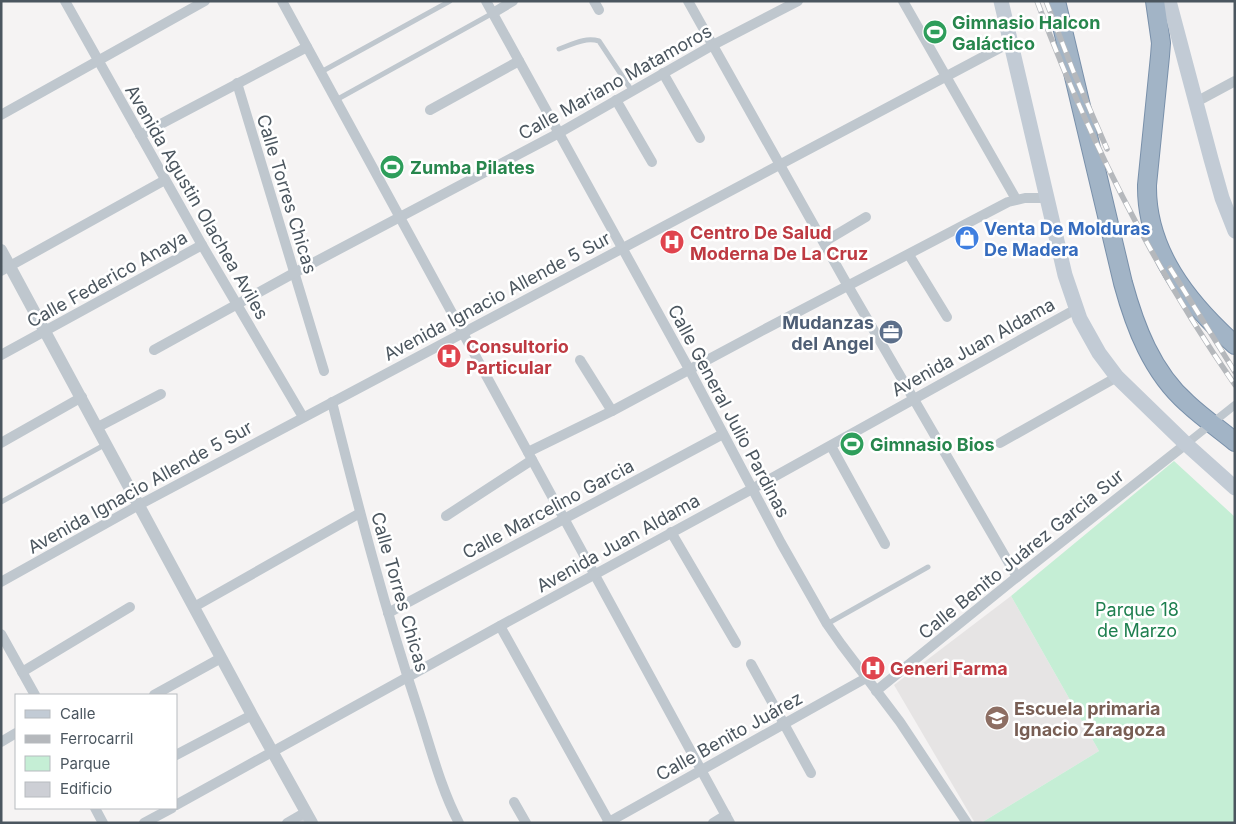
<svg xmlns="http://www.w3.org/2000/svg" width="1236" height="824" viewBox="0 0 1236 824" font-family="Inter,sans-serif">
<style>
.education{fill:#e6e4e4}
.park{fill:#c5eed5}
.building{fill:#cdcfd5;stroke:#909195}
.lines{fill:none;stroke-linecap:round;stroke-linejoin:round}
.trunk-casing{stroke:#7990aa;stroke-width:20}
.service{stroke:#bfc7ce;stroke-width:5}
.pedestrian{stroke:#bfc7ce;stroke-width:8}
.minor{stroke:#bfc7ce;stroke-width:10}
.tertiary{stroke:#bfc7ce;stroke-width:12}
.secondary{stroke:#c2cbd5;stroke-width:15}
.trunk{stroke:#a2b4c6;stroke-width:18}
.rail-casing{stroke:#b5b8bc;stroke-width:5.5}
.rail{stroke:#fff;stroke-width:4;stroke-dasharray:11;stroke-linecap:butt}
.labels{text-anchor:middle;dominant-baseline:central;stroke-width:5;stroke-linejoin:round;paint-order:stroke}
.leisure-label{font-size:18px;font-weight:bold;fill:#27864d;stroke:#fff;text-anchor:start}
.street-label{font-size:18px;fill:#4b565f;stroke:#fff}
.shop-label{font-size:18px;font-weight:bold;fill:#366cbe;stroke:#fff;text-anchor:start}
.health-label{font-size:18px;font-weight:bold;fill:#be3a42;stroke:#fff;text-anchor:start}
.service-label{font-size:18px;font-weight:bold;fill:#4e5e75;stroke:#fff;text-anchor:end}
.park-label{font-size:18px;fill:#1e7f4f;stroke:#fff}
.education-label{font-size:18px;font-weight:bold;fill:#785e54;stroke:#fff;text-anchor:start}
</style>
<rect width="100%" height="100%" fill="#f5f3f3"/>
<polygon class="education" points="1011,596 1099,751 981,823 975,823 894,685"/>
<polygon class="park" points="1174,461 1235,517 1235,823 981,823 1099,751 1011,596"/>
<polygon class="building" points="304,817 308,823 293,823"/>
<g class="lines">
<defs>
<g id="trunk">
<path d="M1056,1L1123,283C1135,327 1152,372 1187,403C1202,417 1219,429 1235,442"/>
<path d="M1155,1L1161,43L1160,56L1147,185C1146,251 1188,303 1235,345"/>
</g>
</defs>
<use href="#trunk" class="trunk-casing"/>
<g class="service">
<path d="M559,49C573,44 585,37 599,41L632,91"/>
<polyline points="321,72 450,1"/>
<polyline points="336,100 493,13"/>
<polyline points="1,502 106,444"/>
<polyline points="827,624 928,567"/>
</g>
<polyline class="pedestrian" points="1186,444 1235,405"/>
<g class="minor">
<polyline points="65,1 202,245 303,417"/>
<polyline points="282,1 730,823"/>
<polyline points="486,1 689,369 781,543 827,624 841,644 900,722 967,823"/>
<polyline points="594,1 599,10"/>
<polyline points="688,1 844,279 1017,577"/>
<polyline points="903,1 1016,199"/>
<polyline points="493,13 513,1"/>
<polyline points="663,73 700,138"/>
<polyline points="237,83 324,371"/>
<polyline points="616,100 652,162"/>
<polyline points="1196,102 1235,81"/>
<polyline points="430,110 519,61"/>
<polyline points="1,115 205,1"/>
<polyline points="140,135 307,47"/>
<polyline points="824,242 866,217"/>
<polyline points="909,255 947,317"/>
<polyline points="1,271 165,180"/>
<polyline points="154,350 294,273 559,133 713,45 798,1"/>
<polyline points="1,355 202,245"/>
<polyline points="580,360 612,411"/>
<path d="M332,402C358,506 385,610 419,712C431,749 441,789 459,823"/>
<polyline points="98,427 161,394"/>
<polyline points="1,443 82,397"/>
<polyline points="1000,443 1117,377"/>
<polyline points="831,446 885,544"/>
<polyline points="528,452 612,411 767,328 1008,202 1025,198 1047,198"/>
<polyline points="446,516 532,460"/>
<polyline points="671,532 736,643"/>
<polyline points="1,582 139,505 1011,42"/>
<polyline points="194,607 360,513"/>
<polyline points="388,613 723,434"/>
<polyline points="500,626 609,822"/>
<polyline points="1,634 35,695"/>
<polyline points="751,664 811,773"/>
<polyline points="22,672 130,607"/>
<polyline points="876,691 1017,577 1186,444"/>
<polyline points="154,695 221,658"/>
<polyline points="1,742 16,733"/>
<polyline points="176,755 252,715"/>
<polyline points="514,802 526,823"/>
<polyline points="176,805 500,626 752,489 1076,309"/>
<polyline points="95,808 103,823"/>
<polyline points="144,823 172,808"/>
<polyline points="287,823 306,812"/>
<polyline points="607,823 866,678"/>
<polyline points="713,823 726,815"/>
</g>
<polyline class="tertiary" points="1,250 252,715 312,823"/>
<g class="secondary">
<polyline points="1001,1 1065,275 1080,319 1099,353 1117,377 1186,444 1235,488"/>
<polyline points="1169,1 1211,159 1222,198 1235,231"/>
</g>
<use href="#trunk" class="trunk"/>
<defs>
<g id="rail">
<path d="M1037,1C1087,136 1153,267 1235,385"/>
<polyline points="1046,1 1074,73 1107,149"/>
<polyline points="1170,268 1235,372"/>
</g>
</defs>
<use href="#rail" class="rail-casing"/>
<use href="#rail" class="rail"/>
</g>
<defs>
<symbol id="stadium-disc" viewBox="-11 -11 22 22"><circle r="9.5" fill="#2e9e5b" stroke="#fff"/><path d="M0-5a6.5 5 0 1 0 0 10a6.5 5 0 1 0 0-10ZM-3.5-1.8h7v3.6h-7Z" fill="#fff"/></symbol>
<symbol id="shop-disc" viewBox="-11 -11 22 22"><circle r="9.5" fill="#3f7fe0" stroke="#fff"/><path d="M-5-2.5h2.3a2.7 3.5 0 0 1 5.4 0H5L5.5 6h-11ZM-1.5-2.5h3a1.5 2.3 0 0 0-3 0Z" fill="#fff"/></symbol>
<symbol id="hospital-disc" viewBox="-11 -11 22 22"><circle r="9.5" fill="#e0444e" stroke="#fff"/><path d="M-5-5h3v3.5h4V-5h3V5h-3V1.5h-4V5h-3Z" fill="#fff"/></symbol>
<symbol id="office-disc" viewBox="-11 -11 22 22"><circle r="9.5" fill="#5c6f8a" stroke="#fff"/><path d="M-6-3h4V-5.5h4V-3h4V5H-6ZM-1-4.5V-3h2v-1.5ZM-6 0V1H6V0Z" fill="#fff"/></symbol>
<symbol id="school-disc" viewBox="-11 -11 22 22"><circle r="9.5" fill="#8d6e63" stroke="#fff"/><path d="M0-5L7-2L0 1L-7-2ZM-4 1L0 2.5L4 1V4Q0 6-4 4Z" fill="#fff"/></symbol>
</defs>
<g fill-rule="evenodd">
<use href="#stadium-disc" x="921" y="18" width="28" height="28"/>
<use href="#stadium-disc" x="378" y="153" width="28" height="28"/>
<use href="#shop-disc" x="953" y="224" width="28" height="28"/>
<use href="#hospital-disc" x="658" y="228" width="28" height="28"/>
<use href="#office-disc" x="877" y="318" width="28" height="28"/>
<use href="#hospital-disc" x="435" y="342" width="28" height="28"/>
<use href="#stadium-disc" x="838" y="430" width="28" height="28"/>
<use href="#hospital-disc" x="859" y="654" width="28" height="28"/>
<use href="#school-disc" x="983" y="704" width="28" height="28"/>
</g>
<g class="labels">
<g class="leisure-label">
<text x="952" y="22">Gimnasio Halcon<tspan x="952" dy="21">Galáctico</tspan></text>
<text x="410" y="167">Zumba Pilates</text>
<text x="870" y="444">Gimnasio Bios</text>
</g>
<g class="street-label">
<text transform="translate(615 82) rotate(-29)">Calle Mariano Matamoros</text>
<text transform="translate(287 194) rotate(73)">Calle Torres Chicas</text>
<text transform="translate(197 202) rotate(60)">Avenida Agustin Olachea Aviles</text>
<text transform="translate(107 279) rotate(-29)">Calle Federico Anaya</text>
<text transform="translate(497 296) rotate(-28)">Avenida Ignacio Allende 5 Sur</text>
<text transform="translate(973 347) rotate(-29)">Avenida Juan Aldama</text>
<text transform="translate(729 411) rotate(62)">Calle General Julio Pardinas</text>
<text transform="translate(140 487) rotate(-29)">Avenida Ignacio Allende 5 Sur</text>
<text transform="translate(548 509) rotate(-28)">Calle Marcelino Garcia</text>
<text transform="translate(618 543) rotate(-29)">Avenida Juan Aldama</text>
<text transform="translate(1021 554) rotate(-39)">Calle Benito Juárez Garcia Sur</text>
<text transform="translate(400 592) rotate(74)">Calle Torres Chicas</text>
<text transform="translate(729 736) rotate(-29)">Calle Benito Juárez</text>
</g>
<g class="shop-label">
<text x="984" y="228">Venta De Molduras<tspan x="984" dy="21">De Madera</tspan></text>
</g>
<g class="health-label">
<text x="690" y="232">Centro De Salud<tspan x="690" dy="21">Moderna De La Cruz</tspan></text>
<text x="466" y="346">Consultorio<tspan x="466" dy="21">Particular</tspan></text>
<text x="890" y="668">Generi Farma</text>
</g>
<g class="service-label">
<text x="874" y="322">Mudanzas<tspan x="874" dy="21">del Angel</tspan></text>
</g>
<g class="park-label">
<text x="1137" y="609">Parque 18<tspan x="1137" dy="21">de Marzo</tspan></text>
</g>
<g class="education-label">
<text x="1014" y="708">Escuela primaria<tspan x="1014" dy="21">Ignacio Zaragoza</tspan></text>
</g>
</g>
<rect width="1236" height="824" fill="none" stroke="#4b565f" stroke-width="5"/>
<rect x="15" y="694" width="162" height="115" fill="#ffffff" stroke="#b7bbbf"/>
<rect x="25" y="710" width="25" height="8" fill="#c2cbd5" stroke="#b7bbbf"/>
<text x="60" y="719" font-size="15" fill="#4b565f">Calle</text>
<rect x="25" y="735" width="25" height="8" fill="#b5b8bc" stroke="#b7bbbf"/>
<text x="60" y="744" font-size="15" fill="#4b565f">Ferrocarril</text>
<rect x="25" y="756" width="25" height="15" fill="#c5eed5" stroke="#b7bbbf"/>
<text x="60" y="769" font-size="15" fill="#4b565f">Parque</text>
<rect x="25" y="782" width="25" height="15" fill="#cdcfd5" stroke="#b7bbbf"/>
<text x="60" y="794" font-size="15" fill="#4b565f">Edificio</text>
</svg>
